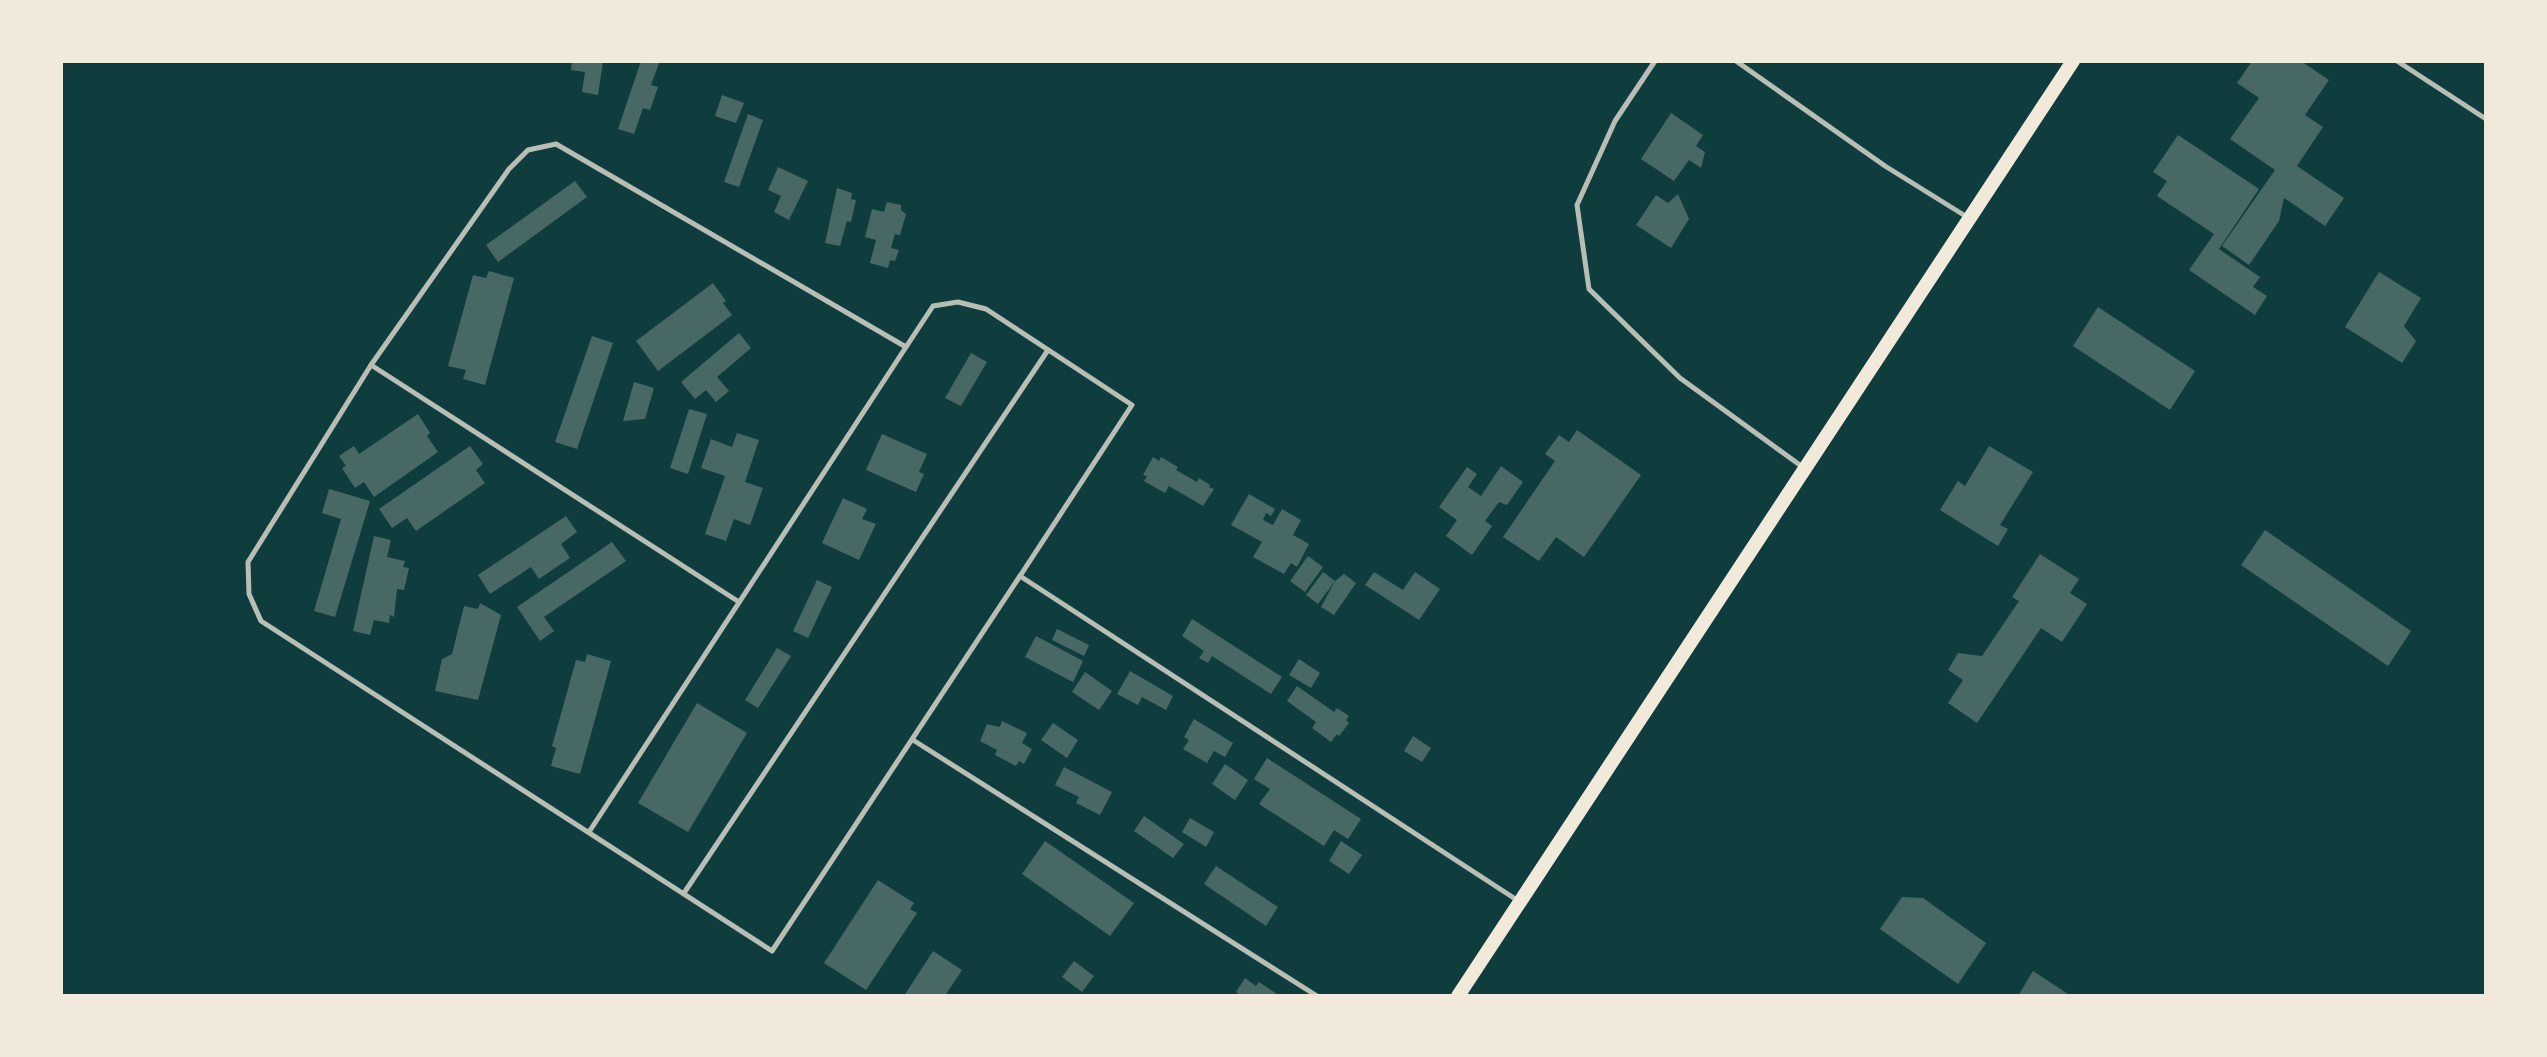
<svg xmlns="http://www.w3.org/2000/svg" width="2547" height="1057" viewBox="0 0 2547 1057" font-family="'Space Grotesk',sans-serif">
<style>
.building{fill:#486865}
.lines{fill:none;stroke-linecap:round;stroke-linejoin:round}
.service{stroke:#b8beb3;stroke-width:5}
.secondary{stroke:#f1e9da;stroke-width:14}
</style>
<rect width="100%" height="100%" fill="#0f3d3e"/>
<g class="building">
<polygon points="572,61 603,61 598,95 582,92 585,72 571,70"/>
<polygon points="641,61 659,63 651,85 658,87 650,110 643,108 634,134 618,129"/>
<polygon points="2252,61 2301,61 2329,80 2305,115 2323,127 2297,166 2344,198 2325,226 2284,198 2279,221 2249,265 2222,246 2275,170 2230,139 2259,98 2237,83"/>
<polygon points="722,95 744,103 736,123 715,116"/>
<polygon points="1671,113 1703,135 1696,146 1705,152 1701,168 1689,160 1674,181 1641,159"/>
<polygon points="748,114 763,120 739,187 724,182"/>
<polygon points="2178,135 2259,189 2219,249 2260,277 2253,287 2267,296 2255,315 2189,270 2214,234 2157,196 2167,181 2153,172"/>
<polygon points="778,167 808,181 789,220 774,212 781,196 768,190"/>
<polygon points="575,181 587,197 498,262 486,245"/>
<polygon points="837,188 852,193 851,199 856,200 851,222 847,221 840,246 825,243"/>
<polygon points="1678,194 1689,219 1671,248 1636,225 1656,195 1668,203"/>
<polygon points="887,202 901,205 901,210 906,214 900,235 895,234 891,248 899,250 895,261 890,260 888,268 870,263 876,240 865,237 872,209 884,212"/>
<polygon points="489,271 514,278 485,385 463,379 466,370 448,366 473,275 486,278"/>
<polygon points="2379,272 2421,298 2404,326 2416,341 2402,363 2345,327"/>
<polygon points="713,283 726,301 723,303 732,315 658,371 636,341"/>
<polygon points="2098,307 2195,371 2170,410 2073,346"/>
<polygon points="739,333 751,348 717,377 729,391 716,402 706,390 695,399 681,382"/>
<polygon points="592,336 613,343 577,449 555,442"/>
<polygon points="971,353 987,362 961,406 945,398"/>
<polygon points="634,382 654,388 645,419 623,421"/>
<polygon points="689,409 707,414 688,474 670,468"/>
<polygon points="418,414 430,433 427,436 438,452 374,497 364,482 355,488 342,468 346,466 339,456 354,446 359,454"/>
<polygon points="1577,430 1641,475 1584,557 1556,537 1539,561 1503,537 1555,461 1545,454 1559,435 1569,442"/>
<polygon points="737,433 759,440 745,482 763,488 750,525 734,519 726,541 705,534 725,476 701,468 711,439 732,447"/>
<polygon points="882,434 927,454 919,472 924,474 916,492 866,470"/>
<polygon points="470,446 483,464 476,470 485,483 416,531 407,518 392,528 379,509"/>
<polygon points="1989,446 2033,472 2000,525 2008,529 1998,546 1940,510 1958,481 1965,486"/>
<polygon points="1153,457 1159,461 1161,457 1178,467 1176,470 1197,482 1199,478 1210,485 1209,487 1214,489 1203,506 1169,486 1165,493 1144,481 1147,476 1143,475"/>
<polygon points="1501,466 1523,482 1507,505 1499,502 1485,521 1492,526 1472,555 1446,536 1457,520 1439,507 1467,467 1477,474 1468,487 1481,496"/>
<polygon points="329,489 370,501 335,617 314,611 341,519 322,513"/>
<polygon points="1249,494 1275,509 1271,516 1266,513 1263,520 1273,525 1282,509 1301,520 1293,535 1309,544 1297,567 1291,563 1284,574 1253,557 1262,542 1231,525"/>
<polygon points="843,498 867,509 862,519 876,524 859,560 822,543"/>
<polygon points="566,516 577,532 561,544 570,558 539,579 531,567 490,594 478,575"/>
<polygon points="2265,530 2411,631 2388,666 2241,565"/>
<polygon points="374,536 391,540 387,557 405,561 403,567 409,568 404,590 397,589 394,617 390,615 389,623 374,620 370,635 353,631"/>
<polygon points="612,542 626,561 544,617 554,631 540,641 517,607"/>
<polygon points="2040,554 2079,579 2070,593 2087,604 2062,642 2041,628 1977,723 1948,703 1963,680 1948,670 1958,653 1982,656 2019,601 2012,597"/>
<polygon points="1308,556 1323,567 1305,592 1290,581"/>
<polygon points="1323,572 1335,581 1318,604 1306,595"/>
<polygon points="1374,572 1403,590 1415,572 1440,589 1419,620 1365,585"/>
<polygon points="1344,574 1356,583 1334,615 1321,607 1335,581"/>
<polygon points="817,580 832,587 808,638 793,631"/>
<polygon points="480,603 501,615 478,700 435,691 442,659 452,654 464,606 478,609"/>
<polygon points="1192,619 1282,677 1271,694 1212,656 1208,663 1199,658 1204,651 1182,636"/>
<polygon points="1057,629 1089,645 1084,656 1052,640"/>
<polygon points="1036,636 1083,661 1073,682 1025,657"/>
<polygon points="777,648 791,656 758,708 745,700"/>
<polygon points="587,654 611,661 580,774 551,766 556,748 552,746 576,660 585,662"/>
<polygon points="1299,659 1320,673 1311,688 1289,675"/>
<polygon points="1130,671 1173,696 1166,710 1142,697 1138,705 1117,694"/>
<polygon points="1085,672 1112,691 1099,710 1072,692"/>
<polygon points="1297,686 1334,712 1337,708 1349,716 1346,720 1349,723 1339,736 1337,734 1331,742 1312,728 1316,722 1287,701"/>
<polygon points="697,703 747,733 688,832 638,803"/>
<polygon points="1194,719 1233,743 1225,757 1214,751 1207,763 1183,749 1189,740 1184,737"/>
<polygon points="1002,721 1027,733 1022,743 1032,749 1024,764 1019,761 1016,766 995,755 997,750 980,741 987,724 1000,727"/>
<polygon points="1053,723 1078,740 1067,758 1041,740"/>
<polygon points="1413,736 1431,748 1422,762 1404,751"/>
<polygon points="1267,758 1361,819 1348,839 1334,830 1324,846 1259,804 1270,789 1254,779"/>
<polygon points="1225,764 1248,780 1235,800 1212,784"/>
<polygon points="1064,767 1112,792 1100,815 1076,803 1079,797 1055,785"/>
<polygon points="1144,816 1184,844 1173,858 1134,831"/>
<polygon points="1190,818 1214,832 1206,847 1182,832"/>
<polygon points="1045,841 1134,903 1110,936 1022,874"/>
<polygon points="1341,841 1362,855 1349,874 1329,861"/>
<polygon points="1216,866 1278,907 1266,926 1204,884"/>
<polygon points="878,880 914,903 910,909 917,913 866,990 824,963"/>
<polygon points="1902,897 1923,898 1986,943 1958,984 1880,929"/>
<polygon points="933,951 962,970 945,996 904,996"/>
<polygon points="1074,961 1094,976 1082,992 1062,977"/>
<polygon points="2033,971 2071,996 2018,996"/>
<polygon points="1245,978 1256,986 1259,982 1280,996 1241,996 1236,992"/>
</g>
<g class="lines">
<g class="service">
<polyline points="1655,61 1615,121 1577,205 1589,289 1680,378 1804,468"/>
<polyline points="1736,61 1885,166 1967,217"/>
<polyline points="2397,61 2486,119"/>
<polyline points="906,347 933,306 958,302 986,309 1132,405 1020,576"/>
<polyline points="371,365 739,602"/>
<polyline points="913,740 1317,996"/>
<polyline points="589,832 906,347 556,144 528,150 509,169 371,365 248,562 249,594 261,621 772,951 1020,576 1520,902"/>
<polyline points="684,893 1048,350"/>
</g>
<polyline class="secondary" points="1458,996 2073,61"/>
</g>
<rect width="2547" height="1057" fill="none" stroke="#f1e9da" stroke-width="126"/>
</svg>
